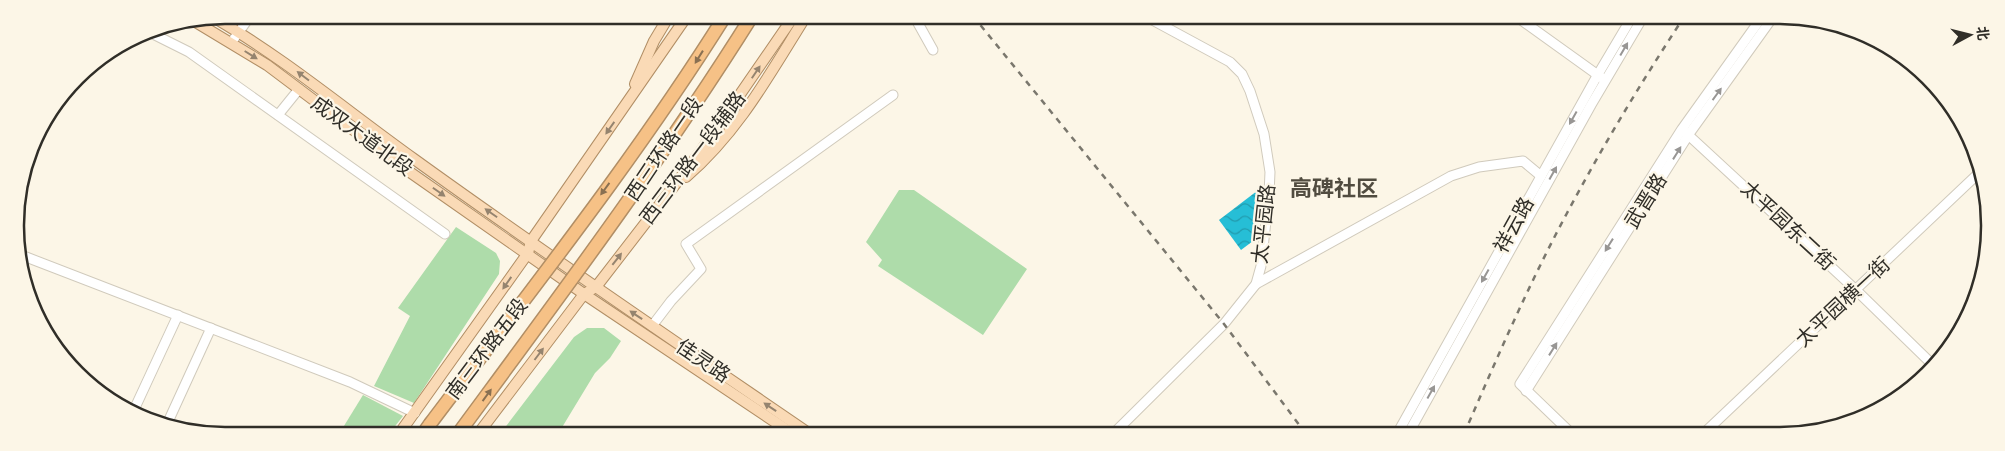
<svg xmlns="http://www.w3.org/2000/svg" width="2005" height="451" viewBox="0 0 2005 451" font-family="Jost,'Noto Sans SC',sans-serif">
<style>
.green{fill:#aedcaa}
.water{fill:url(#water-waves)}
.lines{fill:none;stroke-linecap:round;stroke-linejoin:round}
.minor-casing{stroke:#d0cabc;stroke-width:11}
.major-casing{stroke:#b18e65;stroke-width:12}
.highway-casing{stroke:#b18e65;stroke-width:15}
.minor{stroke:#fff;stroke-width:9}
.major{stroke:#fadab6;stroke-width:10}
.highway{stroke:#f6c186;stroke-width:12}
.rail{stroke:#7a776d;stroke-width:2.5;stroke-dasharray:6 6;stroke-linecap:butt}
.highway-bridge-casing{stroke:#b18e65;stroke-width:15;stroke-linecap:butt}
.highway-bridge{stroke:#f6c186;stroke-width:12}
.oneway{fill:#989694}
.oneway2{fill:#95846f}
.oneway3{fill:#897052}
.labels{text-anchor:middle;dominant-baseline:central;stroke-width:4.5;stroke-linejoin:round;paint-order:stroke}
.street-label{font-size:20px;fill:#302e28;stroke:#fcf6e7}
.quarter-label{font-size:22px;font-weight:bold;fill:#514c40;stroke:#fcf6e7}
.rim{fill:none;stroke:#302e28;stroke-width:2.5}
</style>
<defs>
<pattern id="water-waves" width="16" height="10" patternUnits="userSpaceOnUse" patternTransform="scale(1.25)"><rect width="16" height="10" fill="#26bed6"/><path d="M0 5q4-4 8 0t8 0" fill="none" stroke="#219bae"/></pattern>
</defs>
<rect width="100%" height="100%" fill="#fcf6e7"/>
<g class="green">
<polygon points="899,190 914,190 1027,269 983,335 878,266 882,260 866,242"/>
<polygon points="456,227 496,253 500,261 499,274 414,403 374,386 410,316 398,308"/>
<polygon points="587,328 604,328 621,341 610,358 595,373 558,434 500,434 574,337"/>
<polygon points="363,395 403,416 389,434 339,434"/>
</g>
<polygon class="water" points="1257,191 1253,241 1241,250 1219,220"/>
<g class="lines">
<defs>
<g id="minor">
<polyline points="914,16 933,50"/>
<polyline points="1517,17 1602,78"/>
<polyline points="147,31 189,52 445,234"/>
<polyline points="231,43 251,15"/>
<polyline points="278,115 299,89"/>
<polyline points="1684,131 1856,290 1934,366"/>
<polyline points="21,255 350,382 415,413"/>
<polyline points="1256,284 1451,176 1479,167 1523,161 1541,176"/>
<polyline points="652,326 671,301 701,269 686,244 893,95"/>
<polyline points="1526,391 1689,134 1773,17"/>
<polyline points="133,412 178,315"/>
<polyline points="167,424 211,328"/>
<polyline points="1113,434 1224,324 1256,284 1261,266 1269,194 1270,172 1264,134 1250,91 1242,74 1230,62 1145,16"/>
<polyline points="1397,434 1597,76 1632,17"/>
<polyline points="1408,434 1591,105 1643,17"/>
<polyline points="1572,434 1520,384 1682,129 1762,17"/>
<polyline points="1703,434 1982,170"/>
</g>
<g id="major">
<path d="M213,17C284,58 347,111 414,159C544,253 677,343 810,434"/>
<polyline points="194,21 267,65 404,168 584,294 793,434"/>
<polyline points="635,84 654,41 669,16"/>
<path d="M686,177C739,131 769,75 806,16"/>
<polyline points="399,434 528,253 531,241 687,16"/>
<polyline points="478,434 584,294 596,287 701,151 794,16"/>
</g>
<polyline id="highway" points="423,434 430,424"/>
</defs>
<use href="#minor" class="minor-casing"/>
<use href="#major" class="major-casing"/>
<use href="#highway" class="highway-casing"/>
<use href="#minor" class="minor"/>
<use href="#major" class="major"/>
<use href="#highway" class="highway"/>
<g class="rail">
<polyline points="973,16 1224,324 1306,434"/>
<path d="M1464,434C1496,360 1528,286 1566,215C1602,147 1642,81 1684,17"/>
</g>
<defs>
<g id="highway-bridge">
<path d="M430,424C531,290 636,158 725,16"/>
<path d="M458,434C559,297 661,161 752,16"/>
</g>
</defs>
<use href="#highway-bridge" class="highway-bridge-casing"/>
<use href="#highway-bridge" class="highway-bridge"/>
</g>
<defs><path id="oneway-solid" d="M-6-.8H1V-3.2L6.5 0L1 3.2V.8H-6Z" transform="scale(1.25)"/></defs>
<g class="oneway">
<use href="#oneway-solid" transform="translate(1624 49) rotate(-60)"/>
<use href="#oneway-solid" transform="translate(1717 94) rotate(-54)"/>
<use href="#oneway-solid" transform="translate(1573 118) rotate(119)"/>
<use href="#oneway-solid" transform="translate(1677 153) rotate(-58)"/>
<use href="#oneway-solid" transform="translate(1553 173) rotate(-61)"/>
<use href="#oneway-solid" transform="translate(1609 245) rotate(122)"/>
<use href="#oneway-solid" transform="translate(1485 276) rotate(119)"/>
<use href="#oneway-solid" transform="translate(1553 349) rotate(-58)"/>
<use href="#oneway-solid" transform="translate(1431 392) rotate(-61)"/>
</g>
<g class="oneway2">
<use href="#oneway-solid" transform="translate(251 55) rotate(32)"/>
<use href="#oneway-solid" transform="translate(756 72) rotate(-56)"/>
<use href="#oneway-solid" transform="translate(303 76) rotate(-143)"/>
<use href="#oneway-solid" transform="translate(610 128) rotate(125)"/>
<use href="#oneway-solid" transform="translate(439 192) rotate(35)"/>
<use href="#oneway-solid" transform="translate(491 213) rotate(-145)"/>
<use href="#oneway-solid" transform="translate(617 259) rotate(-52)"/>
<use href="#oneway-solid" transform="translate(507 283) rotate(125)"/>
<use href="#oneway-solid" transform="translate(636 315) rotate(-146)"/>
<use href="#oneway-solid" transform="translate(539 354) rotate(-53)"/>
<use href="#oneway-solid" transform="translate(770 407) rotate(-146)"/>
</g>
<g class="oneway3">
<use href="#oneway-solid" transform="translate(699 57) rotate(122)"/>
<use href="#oneway-solid" transform="translate(605 189) rotate(126)"/>
<use href="#oneway-solid" transform="translate(487 395) rotate(-54)"/>
</g>
<g class="labels">
<g class="street-label">
<text transform="translate(362 136) rotate(36)">成双大道北段</text>
<text transform="translate(664 149) rotate(-56)">西三环路一段</text>
<text transform="translate(693 158) rotate(-53)">西三环路一段辅路</text>
<text transform="translate(1646 201) rotate(-58)">武晋路</text>
<text transform="translate(1264 224) rotate(-84)">太平园路</text>
<text transform="translate(1514 225) rotate(-61)">祥云路</text>
<text transform="translate(1788 226) rotate(43)">太平园东二街</text>
<text transform="translate(1843 302) rotate(-43)">太平园横一街</text>
<text transform="translate(487 349) rotate(-53)">南三环路五段</text>
<text transform="translate(703 361) rotate(34)">佳灵路</text>
</g>
<g class="quarter-label">
<text x="1334" y="188">高碑社区</text>
</g>
</g>
<path d="M0 0H2005V451H0ZM225 24H1780A201 201 0 0 1 1981 225V226A201 201 0 0 1 1780 427H225A201 201 0 0 1 24 226V225A201 201 0 0 1 225 24Z" fill="#fcf6e7" fill-rule="evenodd"/>
<path class="rim" d="M225 24H1780A201 201 0 0 1 1981 225V226A201 201 0 0 1 1780 427H225A201 201 0 0 1 24 226V225A201 201 0 0 1 225 24Z"/>
<g transform="translate(1970 35) rotate(83)" stroke="#fcf6e7" stroke-width="4" paint-order="stroke">
<path d="M0-4L9 19L0 12L-9 19Z" fill="#302e28"/>
<text y="-8" font-size="14" font-weight="bold" text-anchor="middle" fill="#302e28">北</text>
</g>
</svg>
